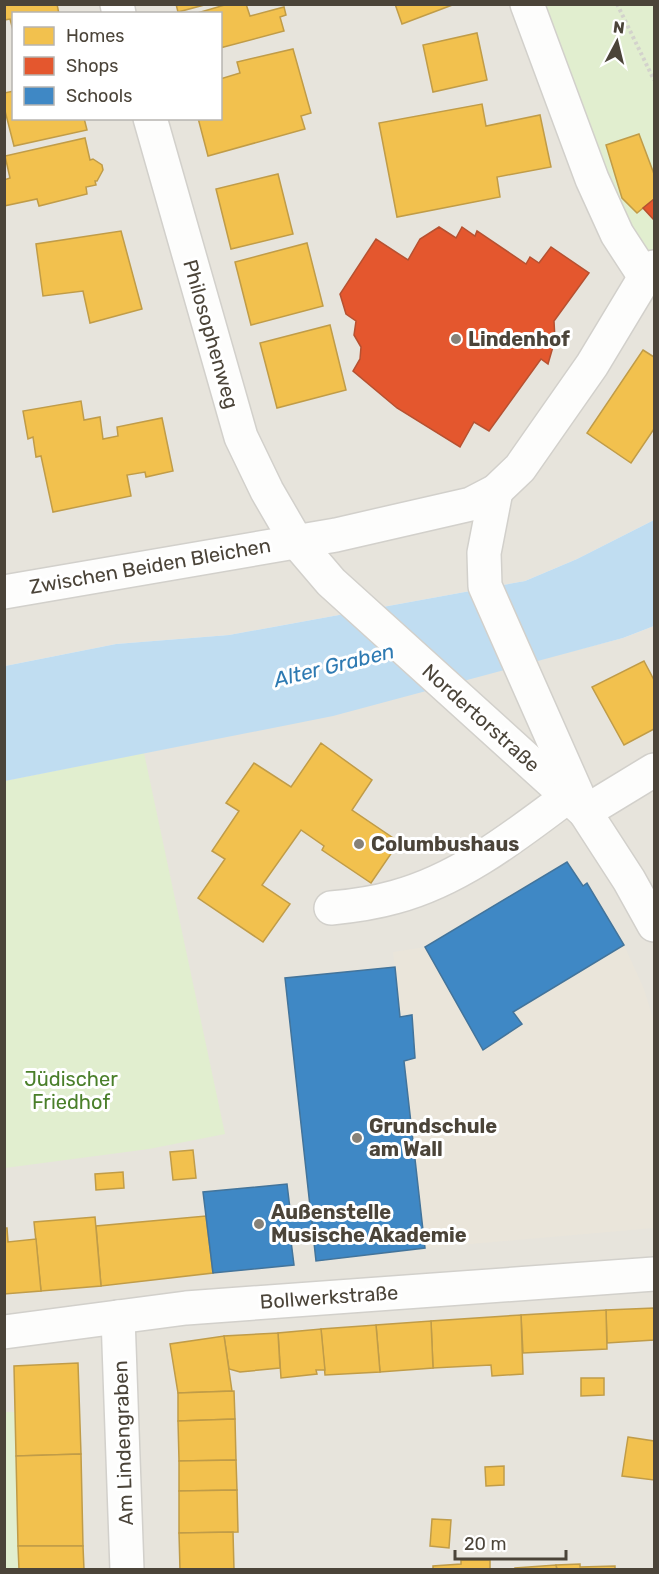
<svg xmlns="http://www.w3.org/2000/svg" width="659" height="1574" viewBox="0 0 659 1574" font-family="Rubik,sans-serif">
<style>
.residential{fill:#e7e4dc;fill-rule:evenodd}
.education{fill:#eae5da}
.green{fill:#e1eecf}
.water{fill:#c0ddf1}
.homes{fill:#f2c14e;stroke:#c09c48;stroke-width:1.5}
.shops{fill:#e4572e;stroke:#b65131;stroke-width:1.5}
.schools{fill:#3f88c5;stroke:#43749b;stroke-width:1.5}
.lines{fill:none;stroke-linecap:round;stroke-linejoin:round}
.minor-casing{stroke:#d2d0cb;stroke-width:36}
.path{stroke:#d3d2cc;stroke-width:4;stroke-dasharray:3 3;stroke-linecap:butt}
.minor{stroke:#fdfdfc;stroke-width:33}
.poi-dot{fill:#868178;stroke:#fff;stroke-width:2}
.labels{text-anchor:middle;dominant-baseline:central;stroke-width:6;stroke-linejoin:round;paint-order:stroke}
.street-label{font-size:20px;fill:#4b4439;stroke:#fff}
.poi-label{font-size:20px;font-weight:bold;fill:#4b4439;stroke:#fff;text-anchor:start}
.park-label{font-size:20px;fill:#4a7f2a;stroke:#fff}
.water-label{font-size:21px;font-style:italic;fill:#2e7ab2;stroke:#fff}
</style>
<rect width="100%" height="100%" fill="#f4f2ee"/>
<g class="residential">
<path d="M5,5H654V520L577,559L525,581L229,635L116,644L5,666ZM14,14H220V118H14Z"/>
<polygon points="654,626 654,1569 5,1570 5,781 208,740 511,667 623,638"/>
</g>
<polygon class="education" points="624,945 644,989 654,1022 654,1228 425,1248 404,1061 415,1057 412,1016 400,1017 393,952 425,947 483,1050 522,1024 513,1012"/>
<g class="green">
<polygon points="527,5 654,5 654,289"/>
<polygon points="144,753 225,1134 149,1149 5,1168 4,781"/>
<polygon points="4,1412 15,1412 19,1569 5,1569"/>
</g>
<polygon class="water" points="654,520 654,626 623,638 333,716 5,781 5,666 116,644 229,635 525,581 577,559"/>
<g class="homes">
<polygon points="4,4 57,4 59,14 14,14 14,34 10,19 4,20"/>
<polygon points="176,4 208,4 178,12"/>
<polygon points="228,4 246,4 250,16 284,7 286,15 280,17 284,31 220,48 220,14 194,14"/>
<polygon points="395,4 455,4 402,24"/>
<polygon points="477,33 487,80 433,92 423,45"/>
<polygon points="293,49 311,113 301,116 305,129 208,156 198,118 220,118 220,79 240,73 237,62"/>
<polygon points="14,91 14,118 84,118 87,130 14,146 4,107 4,93"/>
<polygon points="482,104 486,126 540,115 551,167 497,177 500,197 397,217 379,123"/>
<polygon points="639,134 654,174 654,199 637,213 622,198 606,145"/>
<polygon points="85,138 90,160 93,159 102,165 103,170 97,181 95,181 96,185 86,187 87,194 39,206 37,199 4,206 4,180 10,178 5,156"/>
<polygon points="278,174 293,234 231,249 216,189"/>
<polygon points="121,231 142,309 90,323 83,291 43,296 36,244"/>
<polygon points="307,243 323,306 251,325 235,262"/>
<polygon points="330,325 346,390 277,408 260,343"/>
<polygon points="643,350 654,357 654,429 631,463 587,433"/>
<polygon points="81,401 84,420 100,417 103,439 118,436 117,427 162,418 173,471 146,477 145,472 127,475 131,496 53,512 41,456 36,457 33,437 28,439 23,411"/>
<polygon points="644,661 654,680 654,729 624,745 592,687"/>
<polygon points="321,743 372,780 352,810 399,842 371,883 322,850 324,846 301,830 262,885 290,904 263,942 198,898 225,859 212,851 239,811 226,803 254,763 291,787"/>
<polygon points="193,1150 196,1178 173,1180 170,1152"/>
<polygon points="123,1172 124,1188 96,1190 95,1174"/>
<polygon points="206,1216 213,1273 101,1286 96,1226"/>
<polygon points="95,1217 101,1286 41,1291 34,1222"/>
<polygon points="4,1228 7,1228 8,1242 36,1239 41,1291 4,1294"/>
<polygon points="654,1308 654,1340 607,1343 606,1310"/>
<polygon points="606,1310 607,1349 523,1353 521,1315"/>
<polygon points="521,1315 523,1374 492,1376 491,1365 433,1368 431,1321"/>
<polygon points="431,1321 433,1368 380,1372 376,1325"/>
<polygon points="376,1325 380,1372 325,1375 321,1329"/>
<polygon points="321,1329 325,1370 316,1370 317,1374 281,1378 278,1333"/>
<polygon points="278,1333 280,1368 240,1372 229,1369 224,1336"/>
<polygon points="224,1336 232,1391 178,1393 170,1344"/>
<polygon points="78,1363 81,1454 16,1456 14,1366"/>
<polygon points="581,1378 604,1378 604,1395 581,1396"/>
<polygon points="234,1391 235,1419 178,1421 178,1393"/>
<polygon points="235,1419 236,1460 179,1461 178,1421"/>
<polygon points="628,1437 654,1441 654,1480 622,1476"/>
<polygon points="81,1454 83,1546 18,1546 16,1456"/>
<polygon points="236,1460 237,1490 179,1491 179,1461"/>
<polygon points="504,1466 504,1485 486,1486 485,1467"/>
<polygon points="237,1490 238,1532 179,1533 179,1491"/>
<polygon points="432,1519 451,1520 449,1548 430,1546"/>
<polygon points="233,1532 234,1570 180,1570 179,1533"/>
<polygon points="18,1546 83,1546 84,1570 19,1570"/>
<polygon points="461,1560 490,1560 490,1570 433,1570 433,1566 461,1564"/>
<polygon points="580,1564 580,1567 615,1566 615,1570 557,1570 556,1565"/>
<polygon points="556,1565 557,1570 515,1570 515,1568"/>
</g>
<g class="shops">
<polygon points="654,199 654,218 653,219 643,208"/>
<polygon points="439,227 456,238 462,227 475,236 477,231 526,264 530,257 539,263 551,247 589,273 554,321 555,340 548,364 541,359 489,431 474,422 460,447 397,408 353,371 360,359 361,347 354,335 356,321 346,314 340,294 376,239 408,260 420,239"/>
</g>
<g class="schools">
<polygon points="567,862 583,886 587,883 624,945 513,1012 522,1024 483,1050 425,947"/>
<polygon points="395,967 400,1017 412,1015 415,1058 404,1061 425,1248 316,1261 285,978"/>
<polygon points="287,1184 291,1217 311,1215 313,1231 290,1233 294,1265 213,1273 203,1192"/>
</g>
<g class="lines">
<defs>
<g id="minor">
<polyline points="117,4 119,14"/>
<polyline points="527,4 592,179 617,234 645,277"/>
<polyline points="150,118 241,437 267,491 296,541 331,582 585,812"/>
<polyline points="496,491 484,553 485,586 585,812 629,880 654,925"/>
<polyline points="4,592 336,535 471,504 496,491 520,468 592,365 645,277 654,267"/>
<polyline points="585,812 654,770"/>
<path d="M331,908C353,906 374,903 395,897C459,880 515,836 567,797"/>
<polyline points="118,1317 127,1570"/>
<polyline points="4,1332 186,1308 654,1274"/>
</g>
</defs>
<use href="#minor" class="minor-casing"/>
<polyline class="path" points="617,4 654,80"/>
<use href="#minor" class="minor"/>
</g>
<g class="poi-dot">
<circle cx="456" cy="339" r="6"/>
<circle cx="359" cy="844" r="6"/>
<circle cx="357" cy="1138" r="6"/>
<circle cx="259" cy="1224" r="6"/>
</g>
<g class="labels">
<g class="street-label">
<text transform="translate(211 334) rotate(74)">Philosophenweg</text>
<text transform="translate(150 566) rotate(-10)">Zwischen Beiden Bleichen</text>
<text transform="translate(481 718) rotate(42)">Nordertorstraße</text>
<text transform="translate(329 1297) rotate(-4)">Bollwerkstraße</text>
<text transform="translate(123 1443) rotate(-92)">Am Lindengraben</text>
</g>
<g class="poi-label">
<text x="468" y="339">Lindenhof</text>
<text x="371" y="844">Columbushaus</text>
<text x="369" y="1126">Grundschule<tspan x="369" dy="23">am Wall</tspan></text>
<text x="271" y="1212">Außenstelle<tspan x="271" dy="23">Musische Akademie</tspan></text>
</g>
<g class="park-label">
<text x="71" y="1079">Jüdischer<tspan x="71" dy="23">Friedhof</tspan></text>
</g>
<g class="water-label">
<text transform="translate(334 665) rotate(-14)">Alter Graben</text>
</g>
</g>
<rect width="659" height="1574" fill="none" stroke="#4b4439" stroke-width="12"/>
<rect x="12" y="12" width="210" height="108" fill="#ffffff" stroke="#b7b4b0" stroke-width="1.5"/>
<rect x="24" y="27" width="30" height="18" fill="#f2c14e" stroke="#b7b4b0" stroke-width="1.5"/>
<text x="66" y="42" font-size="18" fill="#4b4439">Homes</text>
<rect x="24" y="57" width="30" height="18" fill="#e4572e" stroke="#b7b4b0" stroke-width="1.5"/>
<text x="66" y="72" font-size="18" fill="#4b4439">Shops</text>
<rect x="24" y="87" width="30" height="18" fill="#3f88c5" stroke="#b7b4b0" stroke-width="1.5"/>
<text x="66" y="102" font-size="18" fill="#4b4439">Schools</text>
<g transform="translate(617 42) rotate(7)" stroke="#ffffff" stroke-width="4.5" paint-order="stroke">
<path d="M0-4.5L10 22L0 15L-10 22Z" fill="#4b4439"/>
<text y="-9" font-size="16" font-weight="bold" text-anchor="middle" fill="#4b4439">N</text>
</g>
<path d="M455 1550v9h111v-9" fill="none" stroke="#4b4439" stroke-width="3"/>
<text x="464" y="1550" font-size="18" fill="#4b4439" stroke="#ffffff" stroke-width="4.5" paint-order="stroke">20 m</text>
</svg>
